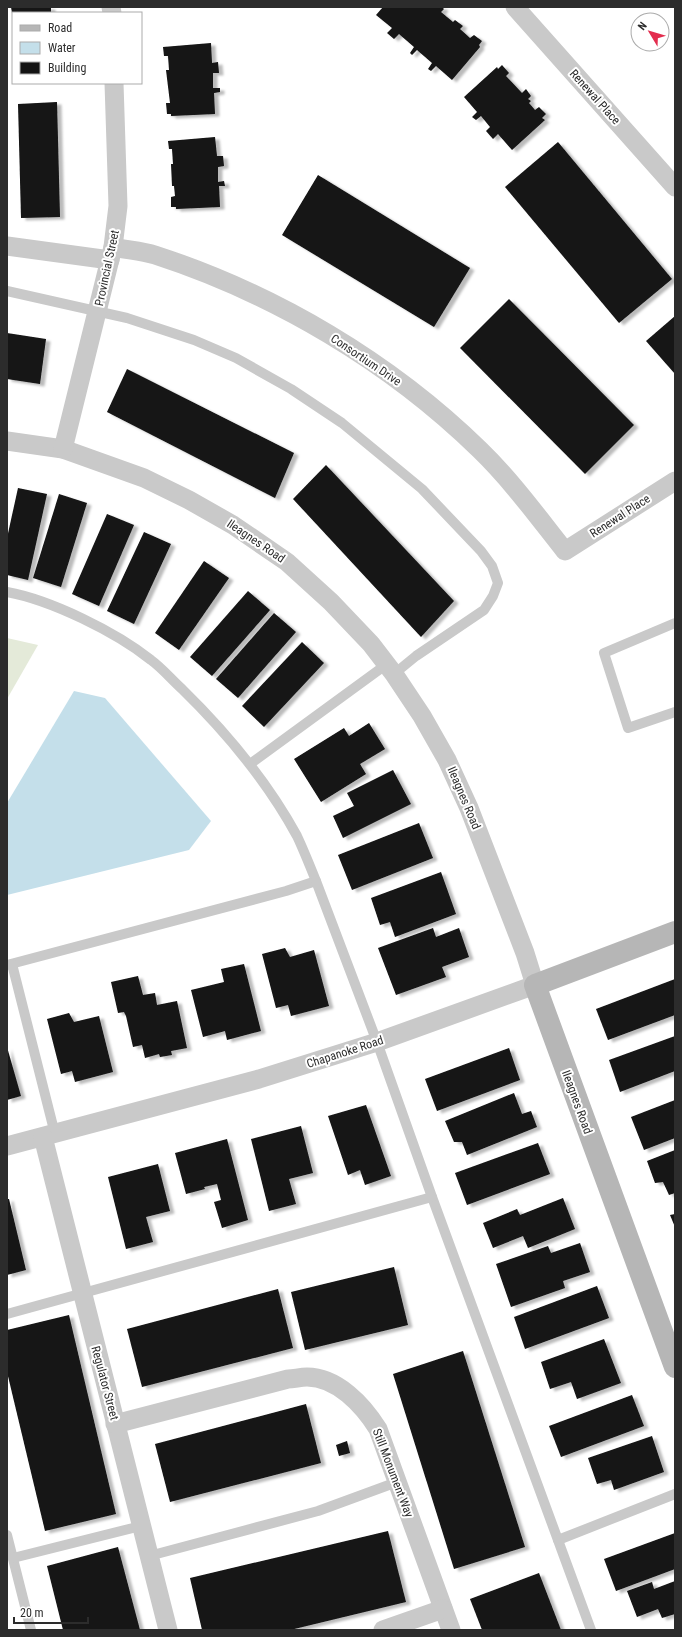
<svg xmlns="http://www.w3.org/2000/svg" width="682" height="1637" viewBox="0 0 682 1637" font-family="'Roboto Condensed',sans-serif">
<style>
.green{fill:#e4ead9}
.water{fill:#c4dfea}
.building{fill:#131313;filter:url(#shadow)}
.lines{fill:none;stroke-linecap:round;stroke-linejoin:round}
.lane{stroke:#c9c9c9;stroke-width:10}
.street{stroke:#c9c9c9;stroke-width:19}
.secondary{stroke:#b6b6b6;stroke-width:22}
.labels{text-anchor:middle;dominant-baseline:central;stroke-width:4;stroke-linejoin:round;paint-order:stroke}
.street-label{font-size:12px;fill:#2c2c2c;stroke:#fff}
</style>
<defs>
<filter id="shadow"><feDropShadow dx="4.5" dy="2.5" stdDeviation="1" flood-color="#0004"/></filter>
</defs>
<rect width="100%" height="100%" fill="#fff"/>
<polygon class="green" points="7,638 38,645 7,699"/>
<polygon class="water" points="74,691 105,698 211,821 189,850 7,895 7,803"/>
<g class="building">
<polygon points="11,7 51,7 51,13 12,13"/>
<polygon points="383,7 442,7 444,9 441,12 453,22 455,20 463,26 460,29 470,38 474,35 482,41 479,45 480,47 452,80 436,66 431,71 428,69 432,63 417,50 412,55 410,53 414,47 399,34 394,39 387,33 392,28 376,15"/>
<polygon points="211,43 212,63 218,62 219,73 213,73 213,88 220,88 220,92 214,93 215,114 171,116 171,114 167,114 166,103 170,103 166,70 169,70 168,56 164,56 163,47"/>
<polygon points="502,65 509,73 506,76 522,93 526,89 531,96 528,99 531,101 529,103 535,110 539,107 546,114 542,118 545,120 512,150 498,134 493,139 486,131 490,127 481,116 476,120 472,117 477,112 464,97 497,67 498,69"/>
<polygon points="57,102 60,217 21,218 18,104"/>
<polygon points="215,137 217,156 223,156 224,166 218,167 218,182 224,181 225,186 219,186 220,207 176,209 176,207 171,207 171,197 175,196 174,186 172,186 171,164 173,164 172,149 169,149 168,141"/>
<polygon points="558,142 672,279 619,323 505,187"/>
<polygon points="318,175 470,268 434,327 282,235"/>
<polygon points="509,299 634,425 585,474 460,348"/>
<polygon points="675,316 675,374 646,341"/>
<polygon points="7,333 46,339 40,384 7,379"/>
<polygon points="127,369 294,453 275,498 107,412"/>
<polygon points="326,465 454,601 421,637 293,499"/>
<polygon points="18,488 47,494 28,580 7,575 7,538"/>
<polygon points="59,494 87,503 61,587 33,578"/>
<polygon points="107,514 134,525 99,606 72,594"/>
<polygon points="144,532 171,544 134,624 107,611"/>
<polygon points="204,561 229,578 179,650 155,633"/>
<polygon points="248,591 270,610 212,676 190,657"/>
<polygon points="274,613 296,632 238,698 216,679"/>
<polygon points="302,642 324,663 264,727 242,706"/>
<polygon points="369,723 385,749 360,764 366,774 321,802 294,759 344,728 349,736"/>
<polygon points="393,770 411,804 343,838 333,816 354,806 347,793"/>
<polygon points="419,823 433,858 352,890 338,855"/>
<polygon points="441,872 456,914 395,937 390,922 380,925 371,898"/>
<polygon points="433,928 436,937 459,928 469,957 442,967 446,977 396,995 378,948"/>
<polygon points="285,948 290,957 314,950 329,1006 291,1016 288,1005 276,1008 262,954"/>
<polygon points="244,964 261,1031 227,1040 225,1031 203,1037 191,990 224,982 221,969"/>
<polygon points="138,976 143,995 155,993 157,1005 177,1001 187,1048 171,1051 172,1055 160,1057 159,1054 145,1058 142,1045 133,1047 126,1016 124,1012 118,1013 111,982"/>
<polygon points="675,979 675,1015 608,1040 596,1009"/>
<polygon points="69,1013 74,1022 99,1016 113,1072 75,1082 72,1071 61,1074 47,1019"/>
<polygon points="675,1036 675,1071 620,1092 609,1060"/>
<polygon points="7,1047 21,1096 7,1100"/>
<polygon points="509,1048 520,1080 437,1111 425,1079"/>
<polygon points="514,1093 522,1114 531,1111 537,1127 467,1155 462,1142 454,1142 445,1121"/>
<polygon points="675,1100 675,1138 644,1150 631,1117"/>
<polygon points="366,1105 391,1176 365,1185 360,1170 348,1175 328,1116"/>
<polygon points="301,1126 313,1173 289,1179 296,1204 269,1211 251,1139"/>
<polygon points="227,1139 248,1220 222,1228 214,1202 221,1200 217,1184 204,1187 205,1189 186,1194 175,1153"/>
<polygon points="538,1143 550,1174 467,1205 455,1173"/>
<polygon points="675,1150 675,1193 669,1195 663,1182 655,1183 647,1161"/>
<polygon points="158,1164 170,1211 146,1217 153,1242 126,1249 108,1177"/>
<polygon points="563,1198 575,1229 528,1248 523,1236 493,1248 483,1223 517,1209 520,1215"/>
<polygon points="7,1199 9,1199 26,1270 7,1275"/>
<polygon points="675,1214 675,1227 670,1215"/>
<polygon points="580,1243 590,1272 563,1281 565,1288 511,1307 496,1264 548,1246 551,1253"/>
<polygon points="394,1267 408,1325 305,1350 291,1292"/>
<polygon points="597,1286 609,1318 525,1349 514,1317"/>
<polygon points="278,1289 293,1348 142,1387 127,1329"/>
<polygon points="69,1315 116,1514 45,1531 7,1372 7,1330"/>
<polygon points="604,1339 621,1383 577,1399 571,1382 550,1389 541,1362"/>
<polygon points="463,1351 525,1547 454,1569 393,1374"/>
<polygon points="632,1395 644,1426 561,1457 549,1426"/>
<polygon points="306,1404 321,1463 170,1502 155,1444"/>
<polygon points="652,1436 664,1472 614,1490 611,1480 597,1484 588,1458"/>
<polygon points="347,1441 350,1453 339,1456 336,1445"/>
<polygon points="388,1531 406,1602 290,1630 202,1630 190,1578"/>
<polygon points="675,1533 675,1569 616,1591 604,1559"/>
<polygon points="118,1547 140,1630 63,1630 47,1566"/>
<polygon points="539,1573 561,1630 482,1630 470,1599"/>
<polygon points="675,1581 675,1614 662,1618 658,1609 637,1617 627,1591 652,1582 654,1589"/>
</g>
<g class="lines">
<g class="lane">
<polyline points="7,291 127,318 194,340 236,358 291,389 342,423 422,489 481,551 492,566 498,583 493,596 484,610 416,656 394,674"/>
<path d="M7,592C51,600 116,632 151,660C162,668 172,680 182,689C227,733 267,781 297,836C304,851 310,866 316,881L286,891L7,965"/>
<polyline points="675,623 604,653 628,728 675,712"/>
<polyline points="250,764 387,664"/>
<polyline points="316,881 377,1042 432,1197 591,1630"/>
<polyline points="12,964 55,1134"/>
<polyline points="7,1314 432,1197"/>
<polyline points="7,1535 31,1630"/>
<polyline points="558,1540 675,1494"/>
<polyline points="149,1556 318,1511 397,1482"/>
<polyline points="13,1558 141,1526"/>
</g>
<g class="street">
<polyline points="111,7 112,13"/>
<polyline points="515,7 675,187"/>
<polyline points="7,246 110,260"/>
<path d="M113,247C127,250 142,251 155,255C275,294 390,362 480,450C511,480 538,517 565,551L675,481"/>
<polyline points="7,441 63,449 144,478 189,500 233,525 287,562 331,602 371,644 394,674 422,716 447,760 469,808 525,953 535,985 377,1042 259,1079 7,1146"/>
<polyline points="63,449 113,247 118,206 114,83"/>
<polyline points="43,1137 168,1630"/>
<path d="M115,1424L288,1379C294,1379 300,1377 307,1377C337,1377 363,1405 378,1429L451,1630"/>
<polyline points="383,1630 443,1609"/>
</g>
<polyline class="secondary" points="675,932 535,985 675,1367"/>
</g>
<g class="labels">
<g class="street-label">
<text transform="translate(595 97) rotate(48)">Renewal Place</text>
<text transform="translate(107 268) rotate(-78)">Provincial Street</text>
<text transform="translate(366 360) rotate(34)">Consortium Drive</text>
<text transform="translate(620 516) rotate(-33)">Renewal Place</text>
<text transform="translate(256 541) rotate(34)">Ileagnes Road</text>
<text transform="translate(464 798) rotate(67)">Ileagnes Road</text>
<text transform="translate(345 1052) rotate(-18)">Chapanoke Road</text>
<text transform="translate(577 1102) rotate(70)">Ileagnes Road</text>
<text transform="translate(105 1383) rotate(75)">Regulator Street</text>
<text transform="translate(393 1473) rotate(69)">Still Monument Way</text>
</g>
</g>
<rect width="682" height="1637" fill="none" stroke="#2c2c2c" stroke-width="16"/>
<rect x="12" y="12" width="130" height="72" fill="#ffffff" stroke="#ababab"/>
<rect x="20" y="25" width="20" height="6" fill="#b6b6b6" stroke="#ababab"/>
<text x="48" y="32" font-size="12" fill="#2c2c2c">Road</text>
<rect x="20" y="42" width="20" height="12" fill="#c4dfea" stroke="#ababab"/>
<text x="48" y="52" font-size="12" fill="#2c2c2c">Water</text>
<rect x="20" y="62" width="20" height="12" fill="#131313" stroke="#ababab"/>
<text x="48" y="72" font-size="12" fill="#2c2c2c">Building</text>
<g transform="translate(650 32) rotate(308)"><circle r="19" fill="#ffffff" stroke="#ababab"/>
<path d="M0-3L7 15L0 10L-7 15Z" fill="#e32d4e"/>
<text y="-6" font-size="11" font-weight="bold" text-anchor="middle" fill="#2c2c2c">N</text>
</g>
<path d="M14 1617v6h74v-6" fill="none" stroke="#2c2c2c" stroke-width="2"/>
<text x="20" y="1617" font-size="12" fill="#2c2c2c" stroke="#ffffff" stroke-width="3" paint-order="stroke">20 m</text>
</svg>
